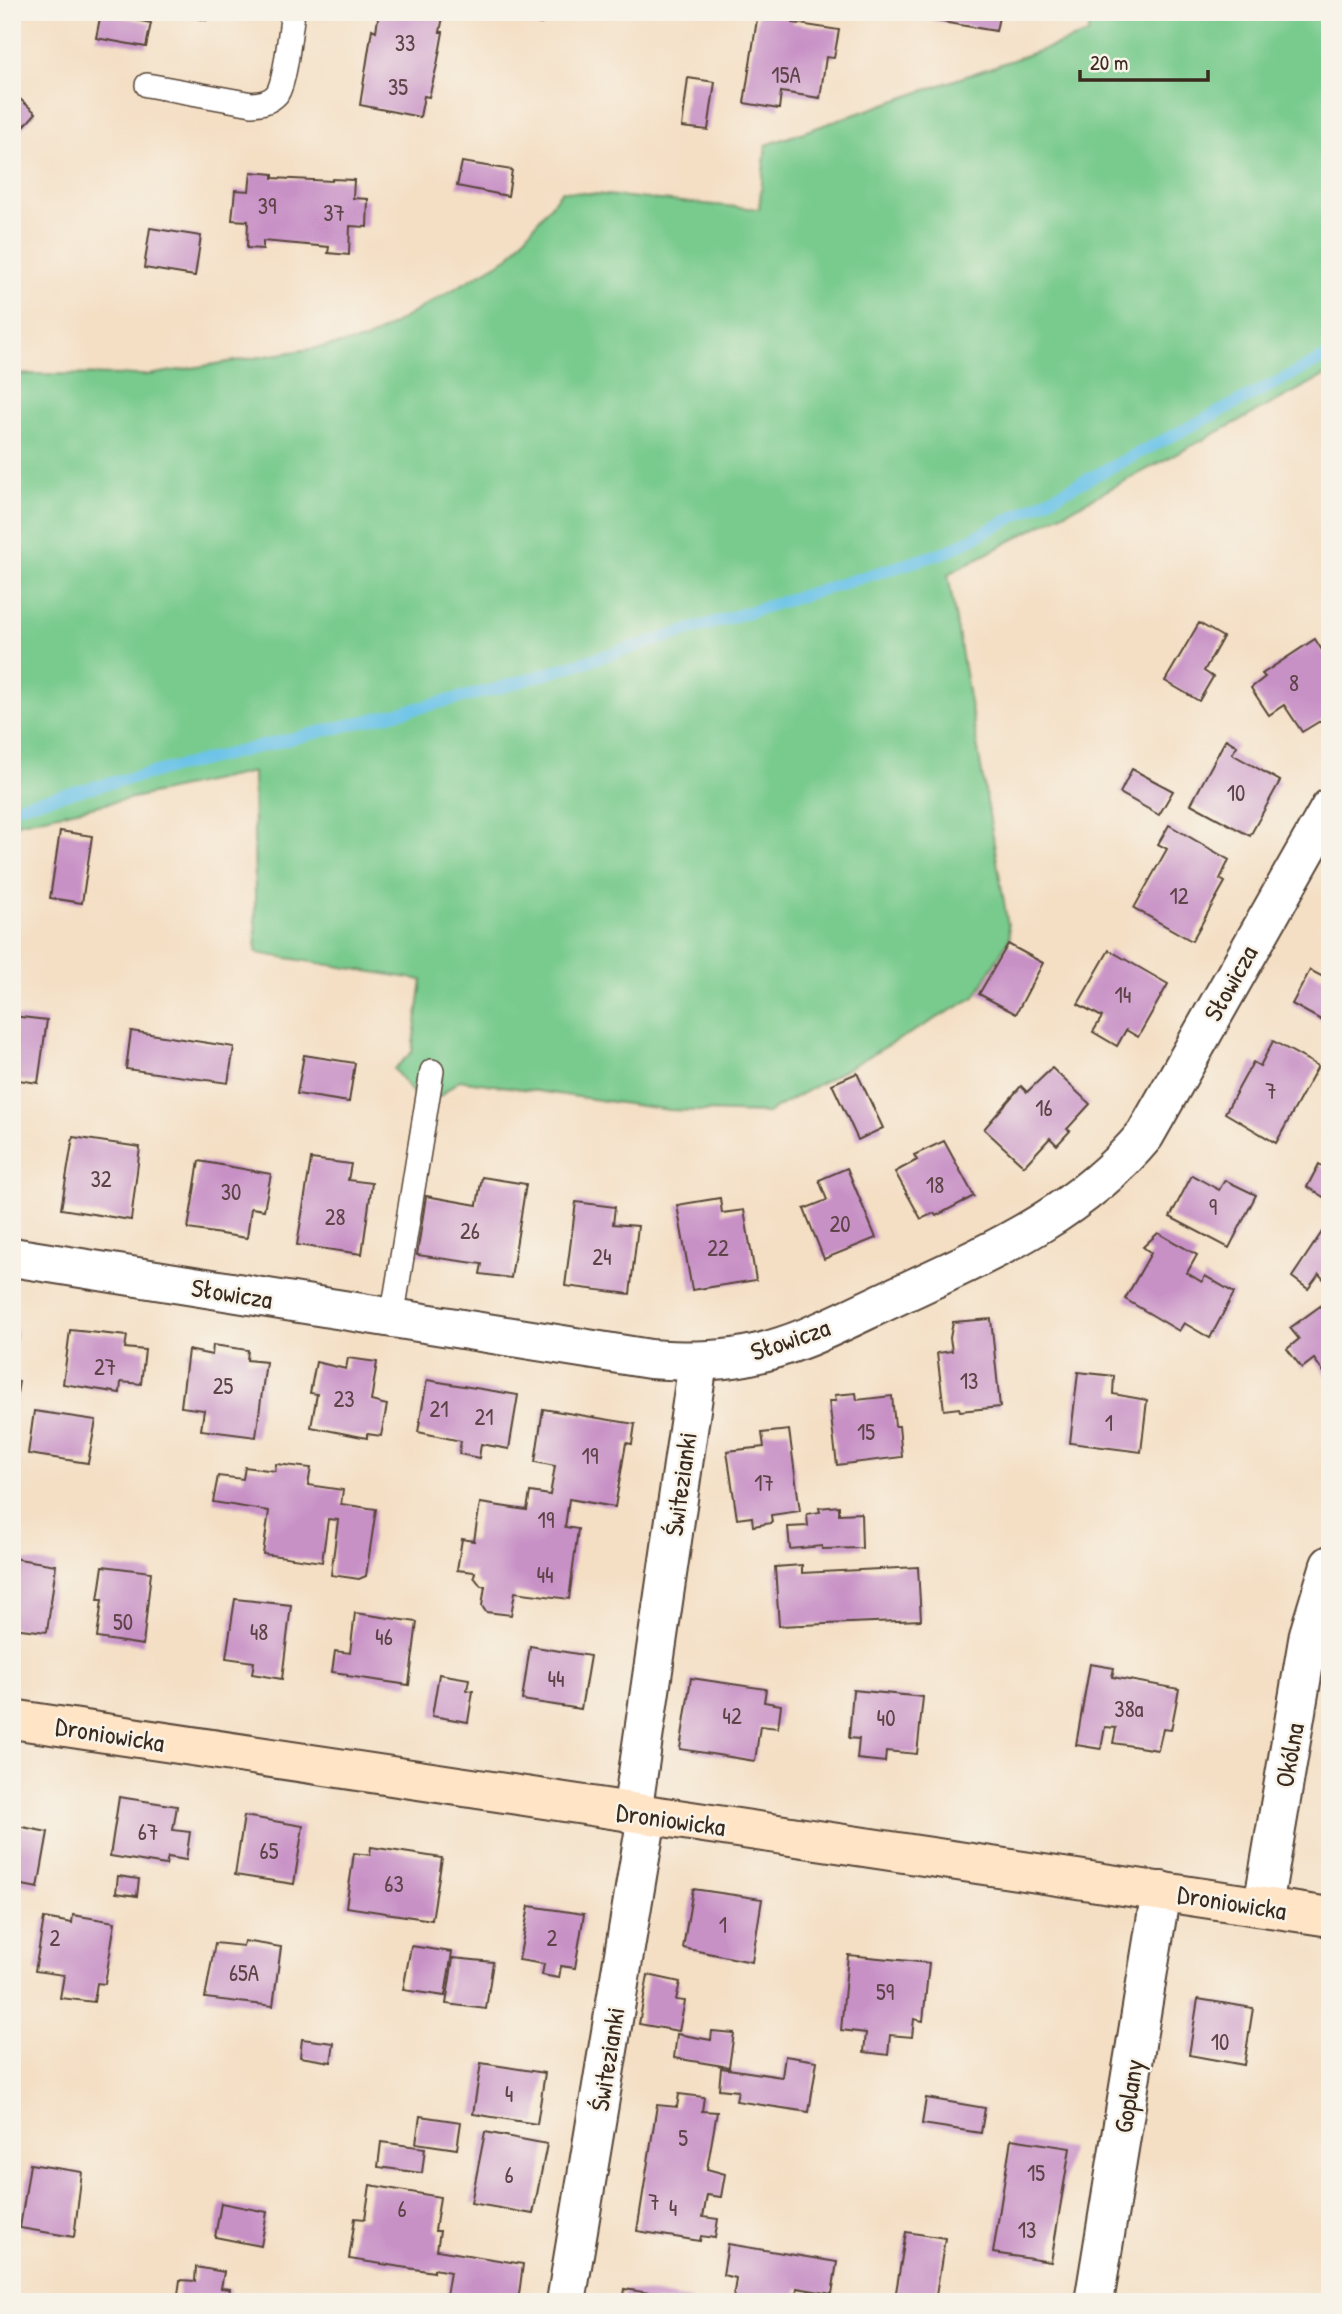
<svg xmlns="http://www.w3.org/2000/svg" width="1342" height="2314" viewBox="0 0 1342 2314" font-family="'Patrick Hand',sans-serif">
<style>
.green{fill:#78ca8d;stroke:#5a7a56;stroke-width:2}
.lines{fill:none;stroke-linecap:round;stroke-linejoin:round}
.stream{stroke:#6ac3e8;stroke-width:12}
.building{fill:#c891c6}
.lane-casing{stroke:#574537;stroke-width:26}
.street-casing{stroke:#574537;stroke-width:42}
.secondary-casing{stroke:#574537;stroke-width:42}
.lane{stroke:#fff;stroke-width:23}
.street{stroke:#fff;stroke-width:38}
.secondary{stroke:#ffe4c6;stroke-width:38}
.labels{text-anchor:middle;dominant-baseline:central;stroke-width:5;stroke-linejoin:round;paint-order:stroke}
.number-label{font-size:23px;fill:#5e4448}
.street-label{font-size:26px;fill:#3b2a1e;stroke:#f7f3e8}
</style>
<rect width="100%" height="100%" fill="#f7f3e8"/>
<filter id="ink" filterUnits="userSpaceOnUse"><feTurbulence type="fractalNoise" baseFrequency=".0143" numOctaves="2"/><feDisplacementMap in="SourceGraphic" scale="14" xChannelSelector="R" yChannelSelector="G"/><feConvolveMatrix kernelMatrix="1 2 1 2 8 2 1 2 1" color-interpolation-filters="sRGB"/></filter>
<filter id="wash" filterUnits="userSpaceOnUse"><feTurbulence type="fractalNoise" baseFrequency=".00686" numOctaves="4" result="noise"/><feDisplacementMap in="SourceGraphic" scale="28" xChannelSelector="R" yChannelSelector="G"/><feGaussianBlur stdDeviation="1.57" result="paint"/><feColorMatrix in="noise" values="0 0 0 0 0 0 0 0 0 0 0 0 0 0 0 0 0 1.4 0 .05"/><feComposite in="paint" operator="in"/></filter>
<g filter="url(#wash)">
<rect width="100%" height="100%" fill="#f4dfc5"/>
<polygon class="green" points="1092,12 1330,12 1330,373 948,574 1010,937 975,997 767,1113 669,1110 459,1080 439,1097 413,1093 394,1069 412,1052 422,980 256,953 253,772 12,824 12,374 148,375 366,340 509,257 562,191 759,209 766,145 1088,34"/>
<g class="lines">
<polyline class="stream" points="12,807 496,689 946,552 1330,355"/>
</g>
<g id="blocks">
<g class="building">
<polygon points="172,12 208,12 206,20"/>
<polygon points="379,12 444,12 440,32 443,32 437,65 429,97 424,96 420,117 360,105 372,29 376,31"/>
<polygon points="485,12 543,12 541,24"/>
<polygon points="900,12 1000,12 996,31 900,15"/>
<polygon points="101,13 151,23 146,47 96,38"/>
<polygon points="758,13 794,19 793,23 839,30 834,58 826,57 820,98 781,92 779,109 744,103"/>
<polygon points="688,78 715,82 708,130 682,127"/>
<polygon points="12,92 36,113 17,134 21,138 12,148"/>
<polygon points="462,162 512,170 508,196 457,186"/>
<polygon points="251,172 273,174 273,178 332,181 332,179 354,180 353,198 368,199 367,227 350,226 349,255 328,253 329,247 263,241 263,249 247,248 248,221 232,220 235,190 249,191"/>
<polygon points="150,228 201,236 195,276 144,268"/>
<polygon points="1199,623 1223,637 1204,671 1213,677 1199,701 1165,681"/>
<polygon points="1315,639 1330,663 1330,715 1302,732 1284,705 1269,715 1251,688 1265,677 1262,674"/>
<polygon points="1226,739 1237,746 1232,754 1280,781 1250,836 1191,804"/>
<polygon points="1132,769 1173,791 1159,815 1120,793"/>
<polygon points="1169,825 1229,860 1220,879 1225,882 1192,941 1134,908 1167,849 1158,844"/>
<polygon points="60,831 92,836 82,903 50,898"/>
<polygon points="1008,944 1043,963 1016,1014 979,994"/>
<polygon points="1109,950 1168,984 1138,1037 1126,1030 1117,1046 1093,1032 1102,1017 1078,1004"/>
<polygon points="1330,964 1330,1025 1292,1004 1310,970 1323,977"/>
<polygon points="12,1016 47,1020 38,1083 12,1079"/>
<polygon points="131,1031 234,1047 228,1083 126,1069"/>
<polygon points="1273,1041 1318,1066 1276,1143 1225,1113 1253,1062 1260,1066"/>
<polygon points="304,1055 355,1063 349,1102 297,1094"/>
<polygon points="1052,1068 1090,1104 1067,1129 1070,1131 1057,1145 1050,1138 1024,1166 984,1129 1021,1086 1027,1092"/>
<polygon points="857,1073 883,1128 858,1140 832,1084"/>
<polygon points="73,1137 140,1147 131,1220 61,1209"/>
<polygon points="944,1141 974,1196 936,1216 934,1213 921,1219 895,1172 917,1160 914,1155"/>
<polygon points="311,1159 351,1164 348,1180 372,1183 362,1254 297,1245"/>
<polygon points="199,1161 271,1174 264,1210 251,1208 247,1238 188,1229"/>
<polygon points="1319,1164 1330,1171 1330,1201 1307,1187"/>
<polygon points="847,1168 876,1238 824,1259 804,1209 827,1200 819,1180"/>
<polygon points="1192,1175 1219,1190 1225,1180 1256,1195 1229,1248 1170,1217"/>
<polygon points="482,1177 526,1184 511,1278 480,1274 482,1264 417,1255 426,1196 477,1205"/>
<polygon points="720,1198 722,1213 744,1210 756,1280 692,1290 677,1205"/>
<polygon points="576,1202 615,1207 613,1224 638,1226 630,1294 565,1286"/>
<polygon points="1330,1220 1330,1281 1327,1283 1319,1274 1308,1289 1292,1277"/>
<polygon points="1158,1233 1197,1255 1187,1273 1202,1282 1205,1276 1234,1293 1210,1338 1184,1323 1179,1331 1125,1299 1151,1253 1143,1247"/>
<polygon points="1330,1299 1330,1373 1326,1375 1314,1359 1302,1368 1287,1349 1299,1339 1290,1328"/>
<polygon points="991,1319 1000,1407 960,1411 959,1408 944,1410 937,1353 952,1351 950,1338 953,1322"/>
<polygon points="12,1329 17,1330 14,1349 12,1349"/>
<polygon points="70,1330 127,1336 125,1348 145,1350 141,1384 121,1382 120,1393 63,1384"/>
<polygon points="213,1345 248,1350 247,1360 266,1362 256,1437 201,1430 204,1410 181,1407 188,1350 212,1355"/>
<polygon points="348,1358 377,1362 371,1401 387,1405 381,1436 367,1434 367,1438 311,1427 317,1394 310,1393 316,1362 346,1369"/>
<polygon points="1078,1372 1114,1376 1113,1394 1147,1400 1141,1452 1070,1443"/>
<polygon points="12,1380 19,1381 14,1412 12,1412"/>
<polygon points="427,1380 518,1395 509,1449 481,1444 479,1458 459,1454 461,1441 418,1432"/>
<polygon points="856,1393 857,1400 892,1396 895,1426 899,1426 902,1457 837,1465 829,1401 836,1401 835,1395"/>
<polygon points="543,1409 635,1424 632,1444 626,1443 615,1507 569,1499 565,1527 578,1529 569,1599 515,1592 511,1615 486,1612 482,1606 485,1586 481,1586 474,1577 475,1572 457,1570 462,1539 474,1541 480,1503 527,1510 530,1492 550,1495 555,1466 535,1462"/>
<polygon points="34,1411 96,1420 88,1463 28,1454"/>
<polygon points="789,1430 800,1511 771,1515 772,1523 753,1526 752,1517 737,1519 727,1451 764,1447 762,1433"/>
<polygon points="276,1464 311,1468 308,1485 343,1490 341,1504 376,1509 366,1576 359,1579 331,1575 338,1520 328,1519 322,1562 263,1554 269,1511 213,1502 218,1476 243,1479 245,1467 275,1471"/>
<polygon points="839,1506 839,1514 861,1513 862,1548 822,1549 822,1546 790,1549 788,1527 808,1526 807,1514 820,1512 819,1508"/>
<polygon points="12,1558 56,1565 47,1632 12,1628"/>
<polygon points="802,1565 802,1573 918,1567 921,1620 779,1626 775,1567"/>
<polygon points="103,1566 151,1572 143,1645 97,1638 102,1600 98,1600"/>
<polygon points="235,1599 291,1605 282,1679 252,1674 254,1662 226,1658"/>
<polygon points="355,1613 417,1622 409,1685 347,1676 347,1674 332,1672 335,1651 350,1653"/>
<polygon points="530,1646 590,1656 581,1709 522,1700"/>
<polygon points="1090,1664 1114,1668 1112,1677 1179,1689 1171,1730 1163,1729 1158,1750 1113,1743 1116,1728 1105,1727 1101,1749 1076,1745"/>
<polygon points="439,1674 469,1679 467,1690 473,1691 468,1722 432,1716"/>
<polygon points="691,1678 766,1689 764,1702 781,1705 778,1728 760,1726 755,1761 680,1749"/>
<polygon points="853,1690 923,1697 917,1754 886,1751 885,1762 857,1759 859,1739 849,1738"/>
<polygon points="119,1797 177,1806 173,1830 190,1832 186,1860 168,1857 166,1865 110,1856"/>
<polygon points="244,1816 303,1826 294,1884 235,1875"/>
<polygon points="12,1825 48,1832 38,1888 12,1883"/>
<polygon points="371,1847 442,1858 432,1920 346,1907 354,1853 370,1855"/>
<polygon points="118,1876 139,1879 137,1896 116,1893"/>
<polygon points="693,1889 762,1899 752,1962 683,1948"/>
<polygon points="529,1906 584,1914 575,1968 561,1966 559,1978 542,1975 544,1964 519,1960"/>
<polygon points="73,1915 115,1922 105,1984 97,1983 94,2002 60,1998 64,1975 35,1971 44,1918 72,1923"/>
<polygon points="244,1941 281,1947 273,2006 205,1998 215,1943 243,1946"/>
<polygon points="411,1946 452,1952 445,1996 403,1990"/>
<polygon points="848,1955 929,1963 923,2021 914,2019 912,2037 890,2035 888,2055 864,2052 866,2033 841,2030"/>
<polygon points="453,1958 493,1962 486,2009 446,2004"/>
<polygon points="648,1975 680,1982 676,2000 685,2001 679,2031 639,2024"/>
<polygon points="1198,1999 1253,2008 1244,2065 1189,2055"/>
<polygon points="712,2031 734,2033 729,2067 674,2058 677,2034 711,2040"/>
<polygon points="302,2039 334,2043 331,2062 300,2057"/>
<polygon points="785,2056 817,2061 809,2112 736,2101 738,2091 719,2089 721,2068 782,2077"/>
<polygon points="481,2063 545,2073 537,2124 473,2114"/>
<polygon points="679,2094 704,2097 702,2111 717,2112 707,2169 725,2174 721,2197 707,2195 703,2217 718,2219 715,2238 701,2236 700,2241 637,2231 657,2105 677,2107"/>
<polygon points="926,2098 985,2108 981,2133 922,2124"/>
<polygon points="420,2116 461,2122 457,2149 416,2143"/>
<polygon points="485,2132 547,2144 533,2214 471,2203"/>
<polygon points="1011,2139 1070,2148 1051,2262 993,2253"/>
<polygon points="381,2142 425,2148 422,2173 378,2167"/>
<polygon points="30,2164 82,2172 74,2237 20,2228"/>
<polygon points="370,2185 440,2197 435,2231 440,2231 437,2250 523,2264 518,2302 445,2302 450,2272 434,2269 434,2272 349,2259 355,2218 365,2219"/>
<polygon points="221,2203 267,2212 261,2246 215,2237"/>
<polygon points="906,2232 945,2238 935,2302 895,2298"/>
<polygon points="728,2244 837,2262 832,2294 797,2288 795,2302 733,2300 736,2278 723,2275"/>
<polygon points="196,2267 224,2272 221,2288 230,2289 228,2302 177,2302 180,2280 195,2281"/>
<polygon points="625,2289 691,2300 691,2302 623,2302"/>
</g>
</g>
</g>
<g filter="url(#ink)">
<use href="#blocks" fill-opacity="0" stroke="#574537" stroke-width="2"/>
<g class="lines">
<defs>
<g id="lane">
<path d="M147,85L252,104C262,103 270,102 277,94C286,81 290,30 293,12"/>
<polyline points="392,1319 432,1071"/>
</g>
<g id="street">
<path d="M12,1257L650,1359C682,1361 713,1362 745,1356C795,1347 843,1321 888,1300C984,1255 1076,1218 1145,1135L1330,808"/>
<polyline points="632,1814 698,1362"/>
<polyline points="1263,1906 1309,1634 1330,1565"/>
<polyline points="566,2302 647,1816"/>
<polyline points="1094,2302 1161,1891"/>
</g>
<polyline id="secondary" points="12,1719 1330,1917"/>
</defs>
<use href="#lane" class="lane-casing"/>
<use href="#street" class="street-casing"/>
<use href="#secondary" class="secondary-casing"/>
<use href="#lane" class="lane"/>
<use href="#street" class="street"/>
<use href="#secondary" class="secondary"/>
</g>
</g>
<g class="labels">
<g class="number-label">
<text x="405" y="42">33</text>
<text x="786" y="74">15A</text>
<text x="398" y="86">35</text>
<text x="267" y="205">39</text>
<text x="334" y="212">37</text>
<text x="1294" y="682">8</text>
<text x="1236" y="792">10</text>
<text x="1179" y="895">12</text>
<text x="1123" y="994">14</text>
<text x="1271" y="1090">7</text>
<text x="1044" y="1107">16</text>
<text x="101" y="1178">32</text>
<text x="935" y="1184">18</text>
<text x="231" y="1191">30</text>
<text x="1213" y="1206">9</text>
<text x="335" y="1216">28</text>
<text x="840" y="1223">20</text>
<text x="470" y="1230">26</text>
<text x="718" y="1247">22</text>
<text x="602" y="1256">24</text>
<text x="105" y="1366">27</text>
<text x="969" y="1380">13</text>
<text x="223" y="1385">25</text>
<text x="344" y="1398">23</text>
<text x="439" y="1408">21</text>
<text x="484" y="1416">21</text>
<text x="1109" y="1422">1</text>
<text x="866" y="1431">15</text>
<text x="590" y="1455">19</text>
<text x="764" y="1482">17</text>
<text x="546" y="1519">19</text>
<text x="545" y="1574">44</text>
<text x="123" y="1621">50</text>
<text x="259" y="1631">48</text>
<text x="384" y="1636">46</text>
<text x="556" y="1678">44</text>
<text x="1129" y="1708">38a</text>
<text x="732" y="1715">42</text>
<text x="886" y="1717">40</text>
<text x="148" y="1831">67</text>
<text x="269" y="1850">65</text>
<text x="394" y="1883">63</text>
<text x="723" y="1924">1</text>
<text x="55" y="1937">2</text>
<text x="552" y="1937">2</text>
<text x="244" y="1972">65A</text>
<text x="885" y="1991">59</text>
<text x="1220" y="2041">10</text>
<text x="509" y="2093">4</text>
<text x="683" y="2137">5</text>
<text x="1036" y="2172">15</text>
<text x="509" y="2174">6</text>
<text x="654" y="2201">7</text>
<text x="673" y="2207">4</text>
<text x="402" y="2208">6</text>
<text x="1027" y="2229">13</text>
</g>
<g class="street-label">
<text transform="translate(1230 983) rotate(-61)">Słowicza</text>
<text transform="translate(232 1293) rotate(9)">Słowicza</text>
<text transform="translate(790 1339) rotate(-19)">Słowicza</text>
<text transform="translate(680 1484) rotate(-82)">Świtezianki</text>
<text transform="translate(110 1734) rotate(9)">Droniowicka</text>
<text transform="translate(1289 1755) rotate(-80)">Okólna</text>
<text transform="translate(671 1819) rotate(8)">Droniowicka</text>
<text transform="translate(1232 1902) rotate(9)">Droniowicka</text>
<text transform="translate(607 2059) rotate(-81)">Świtezianki</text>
<text transform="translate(1128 2096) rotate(-81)">Goplany</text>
</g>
</g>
<rect width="1342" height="2314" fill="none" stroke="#f7f3e8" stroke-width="42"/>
<path d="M1080 70v10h128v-10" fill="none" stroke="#3b2a1e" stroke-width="3.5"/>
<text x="1090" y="70" font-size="21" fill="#3b2a1e" stroke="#f7f3e8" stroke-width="5" paint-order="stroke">20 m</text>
</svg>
